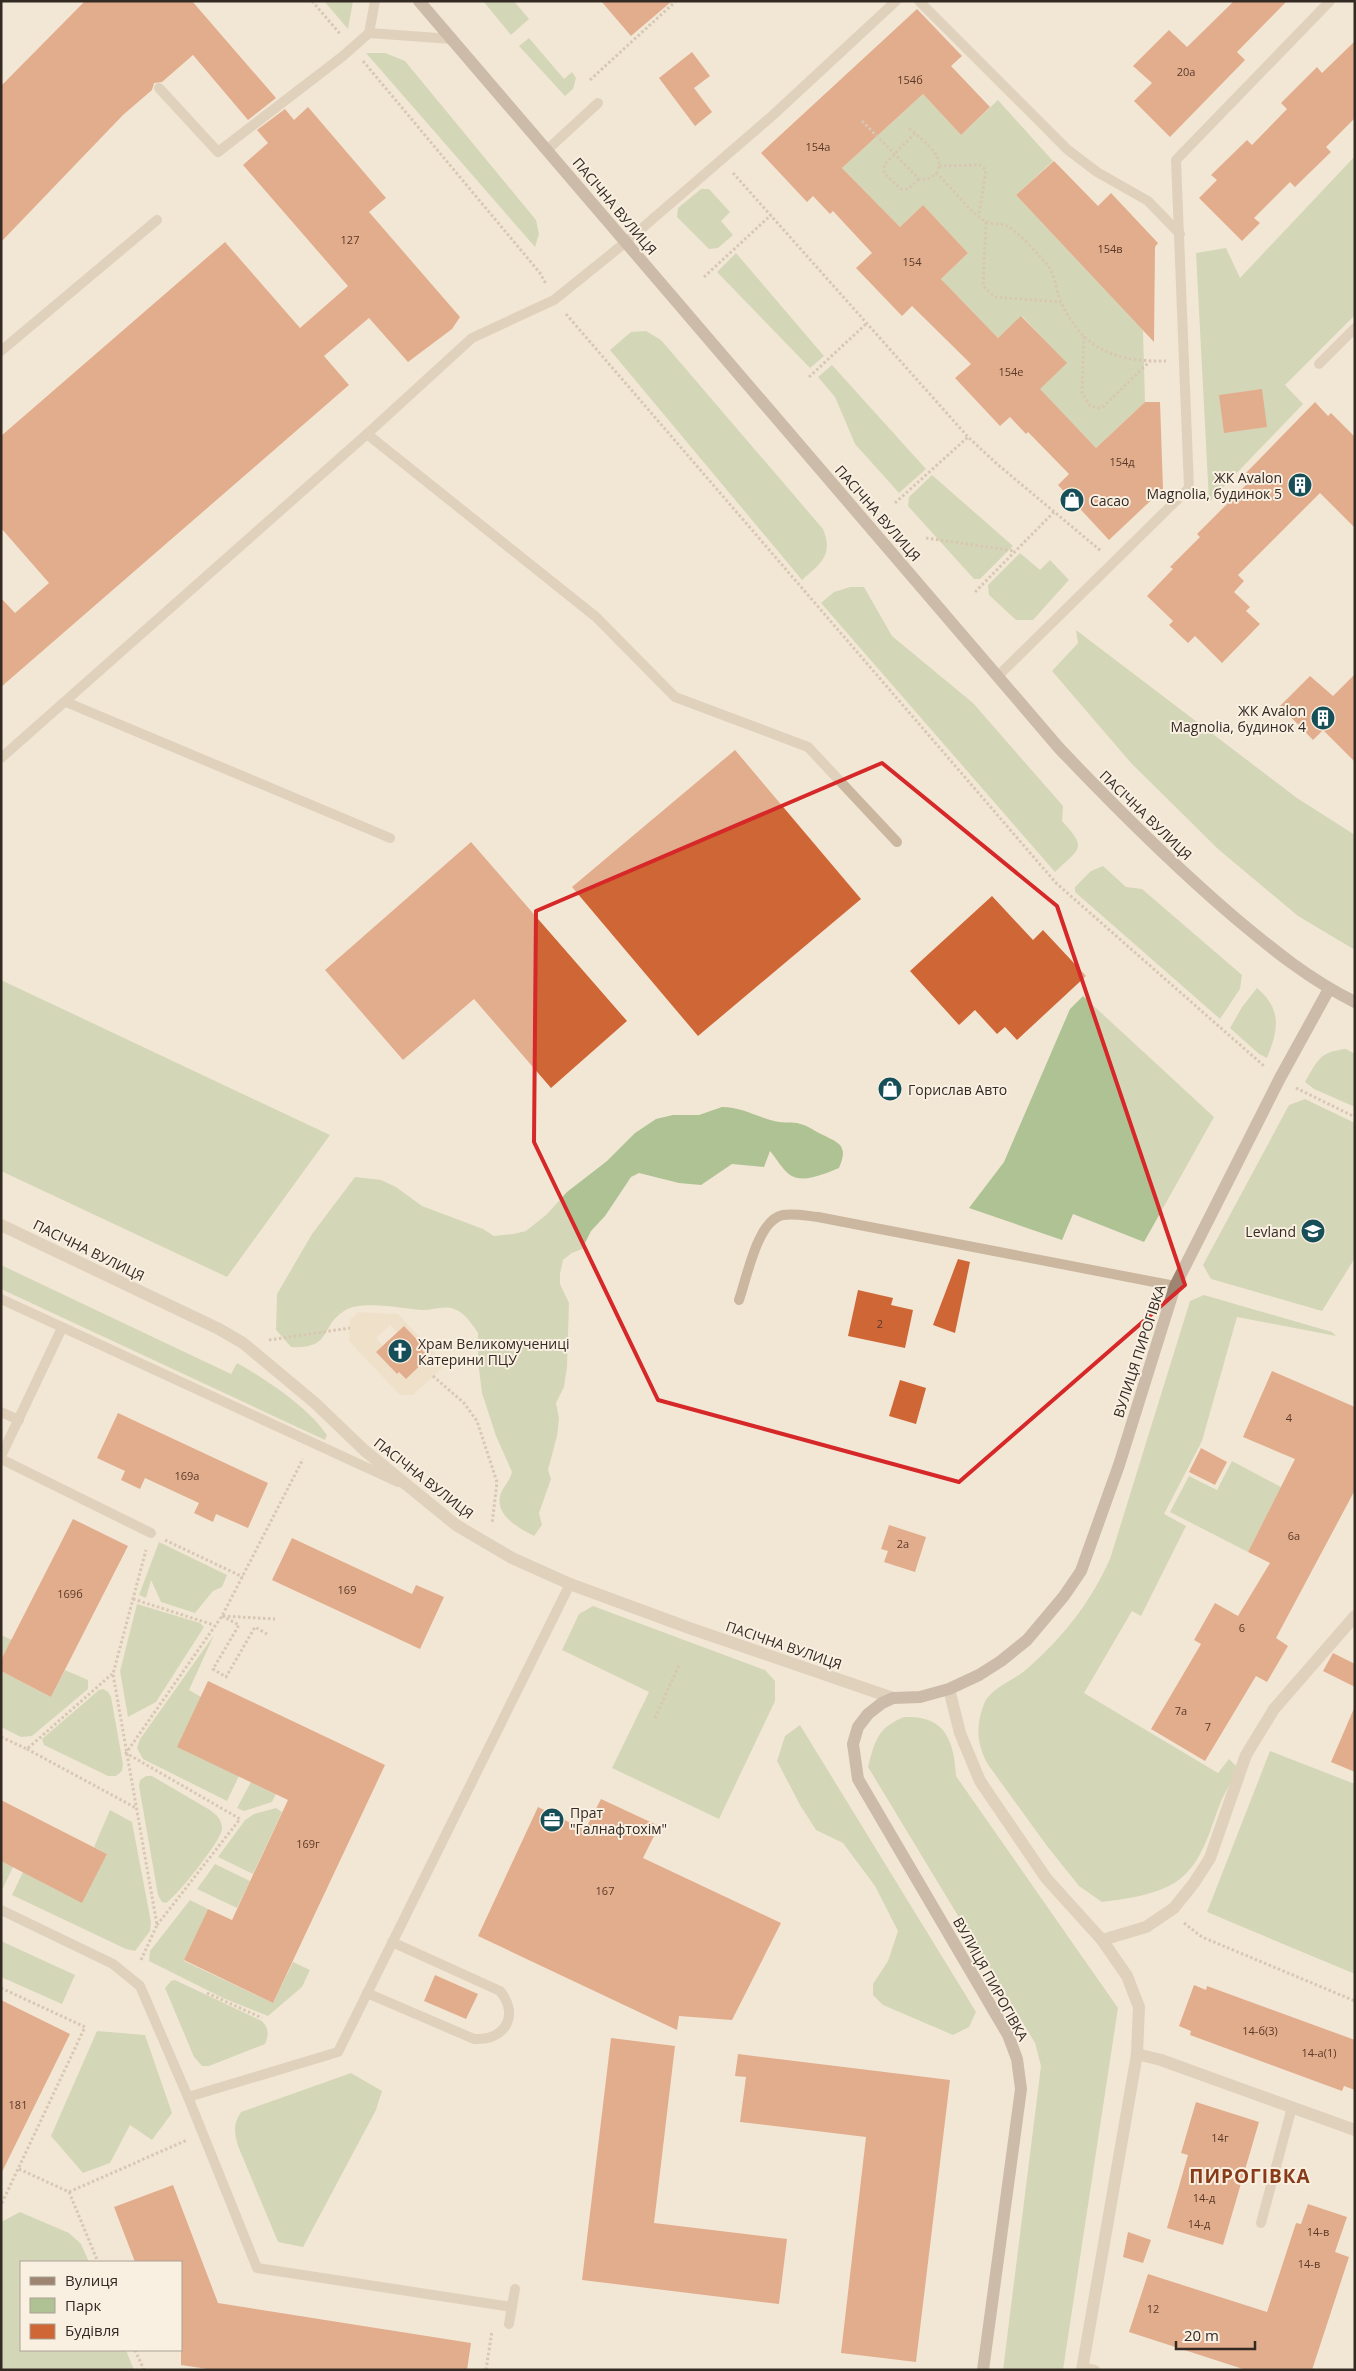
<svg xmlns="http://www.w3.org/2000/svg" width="1356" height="2371" viewBox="0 0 1356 2371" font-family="'Open Sans',sans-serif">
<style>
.green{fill:#afc294}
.plaza{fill:#ecd9ba;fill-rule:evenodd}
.building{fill:#cf6636}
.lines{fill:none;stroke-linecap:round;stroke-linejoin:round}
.path{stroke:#b6a18b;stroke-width:3;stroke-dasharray:2.5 2.5;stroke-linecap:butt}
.lane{stroke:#cbb7a0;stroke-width:10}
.street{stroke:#cbb7a0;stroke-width:12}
.secondary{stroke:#9e8572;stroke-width:12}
.marked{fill:none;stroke:#d62828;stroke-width:4;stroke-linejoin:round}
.labels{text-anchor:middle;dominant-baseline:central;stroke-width:4;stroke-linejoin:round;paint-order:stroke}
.number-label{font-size:11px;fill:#5b3928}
.street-label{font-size:14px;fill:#342a24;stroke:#faf0e1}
.poi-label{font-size:14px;fill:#342a24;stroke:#faf0e1;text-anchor:start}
.district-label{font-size:19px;font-weight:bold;letter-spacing:1px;fill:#883b18;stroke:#faf0e1}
</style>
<rect width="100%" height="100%" fill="#f2e7d5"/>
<g class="green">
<polygon points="324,1 353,1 348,29"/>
<polygon points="483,1 514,1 529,19 511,35"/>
<polygon points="529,38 564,79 572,72 576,78 573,89 565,96 519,46"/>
<polygon points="366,53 385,53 405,61 536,220 539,234 535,247"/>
<polygon points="923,94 961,135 998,100 1053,161 1016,195 1143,330 1145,402 1096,448 1039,389 1066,363 1022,316 998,338 941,279 968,253 923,205 900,227 842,168"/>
<polygon points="1355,156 1355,315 1285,385 1303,404 1209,502 1196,253 1226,248 1240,278"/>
<polygon points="701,189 709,189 730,212 721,221 733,235 718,248 709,249 677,217 678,208"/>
<polygon points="736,253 824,356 810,368 717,272"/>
<path d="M646,331L661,340L823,529C834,555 820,564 802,580L610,350L631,332Z"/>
<polygon points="832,365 926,469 899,493 855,444 835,397 818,377"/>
<polygon points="932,475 1013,546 980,579 974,579 908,506 909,497"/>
<polygon points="1020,553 1040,570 1050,560 1069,580 1033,620 1016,620 989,595 988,585"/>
<path d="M850,587H864L892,636L973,703L1063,806L1062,821C1088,849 1080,848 1055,872L821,603L834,592Z"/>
<polygon points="1076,630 1297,798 1355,835 1355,950 1298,916 1218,849 1131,763 1052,671 1078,643"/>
<polygon points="1103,866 1126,887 1142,889 1242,975 1240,989 1220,1019 1075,892 1075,887 1091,871"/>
<polygon points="1,980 330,1135 227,1277 1,1171"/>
<path d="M1257,988C1283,1010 1278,1031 1267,1058L1259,1054L1230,1028L1242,1007Z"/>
<polygon points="1083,996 1214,1117 1144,1242 1073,1214 1062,1240 969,1208 1004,1162 1070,1009"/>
<path d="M1346,1049L1355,1054V1107L1314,1089L1305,1082C1318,1060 1319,1052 1346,1049Z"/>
<polygon points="1305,1099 1355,1123 1355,1258 1322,1311 1211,1279 1203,1265 1289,1105"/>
<path d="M722,1107C741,1107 755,1116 774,1121C781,1123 789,1122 797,1123C807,1125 813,1130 821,1134C839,1143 849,1145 839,1168C826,1173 804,1184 790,1175C782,1169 776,1158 770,1151L764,1167L732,1164L701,1185L679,1183L639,1173L631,1177L605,1216L591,1231L582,1249L572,1253L563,1260L560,1274V1284L569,1303L567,1367L564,1387L556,1403L559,1418L557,1436L548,1470L551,1479L539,1513L542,1525L534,1536C519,1528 493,1515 501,1493C504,1485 510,1481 512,1472L496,1436L482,1393L478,1361V1333C472,1324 464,1312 454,1309C444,1305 433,1310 423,1310C403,1309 361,1299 344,1311C319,1327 333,1349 291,1347L276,1330L277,1294L312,1234L355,1177L381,1180L396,1187L422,1206L483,1229L494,1236L513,1234L526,1231L546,1215L567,1192L607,1161L635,1133L656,1119L673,1115H699Z"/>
<path d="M1,1265L231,1374L237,1363C266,1379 309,1408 327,1435L325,1440L1,1289Z"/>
<path d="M1204,1295L1332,1332L1336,1336L1237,1317L1202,1441L1164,1514L1186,1526L1141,1616L1132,1611L1084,1693L1218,1773L1229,1759L1238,1768C1233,1779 1227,1789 1222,1799C1209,1830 1203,1869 1169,1886C1148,1896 1125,1899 1102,1902L1079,1886L1047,1846L989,1766C977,1747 975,1726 984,1704C990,1688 1015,1680 1028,1668C1064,1636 1090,1603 1110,1559L1190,1301Z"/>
<polygon points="1232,1461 1281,1487 1248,1552 1170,1512 1189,1476 1217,1490"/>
<polygon points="159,1542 227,1575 222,1587 213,1591 195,1613 161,1602 151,1580 146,1598 139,1595"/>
<polygon points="137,1604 200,1623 204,1627 156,1702 128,1717 120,1671"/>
<polygon points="593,1606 765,1670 775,1681 775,1701 719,1819 612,1768 649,1692 562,1650 579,1614"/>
<polygon points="1,1635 12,1640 1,1660"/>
<polygon points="214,1635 189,1690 201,1697 239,1776 227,1801 143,1759 137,1748 140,1739"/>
<polygon points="65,1670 88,1680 88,1689 32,1736 21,1737 1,1727 1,1671 51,1697"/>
<polygon points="103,1689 108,1692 111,1697 123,1764 122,1771 116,1776 108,1776 44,1745 42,1739 99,1690"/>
<path d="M904,1717C945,1715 954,1740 956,1776L1118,2008L1063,2370H1003L1041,2066L1035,2043L868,1767C875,1741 877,1728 904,1717Z"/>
<polygon points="800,1725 976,2012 969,2027 953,2035 883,2005 873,1995 873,1984 888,1961 898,1931 875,1886 843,1843 816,1830 800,1805 777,1761 785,1736"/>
<polygon points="1270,1751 1355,1784 1355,1974 1207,1912"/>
<path d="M146,1776H152L210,1810C217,1815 222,1820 222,1829C221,1841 177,1896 166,1903L162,1902L158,1895L139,1786L140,1780Z"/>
<polygon points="251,1782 276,1794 272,1802 244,1811 237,1808"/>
<polygon points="276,1808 282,1812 253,1874 218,1857 245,1820 254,1814"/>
<polygon points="110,1810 132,1822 151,1922 150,1931 135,1951 126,1949 12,1895 23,1872 82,1902 107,1854 94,1847"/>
<polygon points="1,1861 13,1867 2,1890 1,1890"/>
<polygon points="215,1864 250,1881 237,1908 197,1889"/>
<polygon points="190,1900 208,1909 184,1961 273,2003 293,1962 310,1970 302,1987 268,2016 223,1998 149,1961 150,1951"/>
<polygon points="1,1941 75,1975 62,2004 1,1977"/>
<path d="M175,1980L262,2021C269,2029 269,2034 265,2044L209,2066H202L194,2057L165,1988L171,1981Z"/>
<polygon points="97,2031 145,2035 172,2113 152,2140 130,2125 110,2163 83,2173 51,2136"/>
<path d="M351,2073L382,2091L376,2110L303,2247L278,2242L238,2146C234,2132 233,2124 241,2112Z"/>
<polygon points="20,2212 69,2233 81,2244 89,2262 21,2262 21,2350 126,2350 134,2370 1,2370 1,2222"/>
</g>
<path class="plaza" d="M358,1312L398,1314L442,1361V1368L413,1395H400L349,1341L350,1320ZM390,1325L397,1332L404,1326L424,1348L422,1350L428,1358L406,1379L399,1372L397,1374L376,1352L383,1346L376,1338Z"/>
<g class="building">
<polygon points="85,1 192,1 276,98 248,120 193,55 162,82 154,83 152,90 123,115 1,242 1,86"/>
<polygon points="601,1 672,1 631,36"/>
<polygon points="1234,1 1287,1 1237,52 1245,60 1170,137 1134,101 1152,83 1133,66 1169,30 1187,47"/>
<polygon points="917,9 962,56 951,66 990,107 961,135 923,94 842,168 900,227 923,205 968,253 941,279 998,338 1021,316 1067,363 1040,389 1096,448 1145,402 1160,402 1163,489 1109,540 1058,485 1069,474 1028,432 1026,434 1010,417 1000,426 955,378 971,364 912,306 902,316 856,268 872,253 833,211 830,214 813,196 807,202 761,153"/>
<polygon points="1355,41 1355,118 1326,147 1331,152 1295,187 1290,182 1254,218 1260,223 1242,241 1199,198 1217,180 1211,175 1247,140 1252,145 1287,109 1281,103 1317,67 1322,73"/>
<polygon points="692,52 710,76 694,88 712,112 695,126 659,78"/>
<polygon points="308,107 386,198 369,212 460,317 452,329 408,362 369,318 324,356 349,385 1,687 1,598 15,613 49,583 1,528 1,436 225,242 300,328 348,286 243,165 268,143 257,130 285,109 294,120"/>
<polygon points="1054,161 1098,206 1111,193 1158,243 1155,247 1154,342 1016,195"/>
<polygon points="1262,389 1267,427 1224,433 1219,395"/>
<polygon points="1315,402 1328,416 1331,413 1355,437 1355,528 1320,493 1238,575 1244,581 1234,592 1250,607 1246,611 1260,624 1222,663 1195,636 1188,643 1169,625 1173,621 1147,596 1173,569 1170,567 1200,537 1197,534 1251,480 1245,474"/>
<polygon points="1355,674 1355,762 1323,730 1313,740 1280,706 1310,676 1333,696"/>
<polygon points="735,750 861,899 698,1036 572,887"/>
<polygon points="471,842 627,1021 551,1088 474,999 403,1060 325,970"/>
<polygon points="992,896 1033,940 1043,930 1086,976 1017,1040 1005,1027 997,1034 975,1010 959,1025 910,971"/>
<polygon points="958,1259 970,1262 955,1333 933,1325"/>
<polygon points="858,1290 893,1298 891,1305 913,1310 905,1348 848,1336"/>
<polygon points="404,1326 425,1348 422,1350 429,1357 406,1379 399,1372 397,1374 376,1352"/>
<polygon points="1272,1371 1355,1407 1355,1490 1276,1638 1288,1646 1267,1682 1256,1676 1205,1761 1151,1729 1201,1644 1194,1640 1215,1603 1238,1616 1270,1563 1248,1552 1295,1459 1243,1437"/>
<polygon points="900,1380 926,1388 916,1424 889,1416"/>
<polygon points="118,1413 268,1483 248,1528 216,1514 213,1522 194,1513 199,1503 145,1478 140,1489 121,1480 125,1471 97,1458"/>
<polygon points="1201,1448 1227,1462 1215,1485 1189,1472"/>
<polygon points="73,1519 128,1546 51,1697 1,1671 1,1660"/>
<polygon points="889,1525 926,1537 915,1572 884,1562 888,1551 881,1549"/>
<polygon points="292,1538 412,1594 416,1585 444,1597 420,1649 272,1580"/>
<polygon points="1333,1653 1355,1664 1355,1687 1323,1671"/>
<polygon points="208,1681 385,1765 273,2003 184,1960 208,1909 232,1920 288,1800 177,1747"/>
<polygon points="1355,1706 1355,1772 1331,1762"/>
<polygon points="601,1799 659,1826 643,1858 781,1923 732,2020 679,2016 677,2030 478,1936 538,1807 585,1830"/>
<polygon points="1,1800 107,1854 82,1903 1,1861"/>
<polygon points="435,1975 478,1994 466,2019 424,2001"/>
<polygon points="1194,1985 1206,1990 1207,1986 1355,2040 1355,2090 1344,2086 1342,2091 1190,2035 1191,2031 1179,2026"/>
<polygon points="1,2000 70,2034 1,2174"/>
<polygon points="611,2038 675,2046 654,2223 787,2239 779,2304 582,2280"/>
<polygon points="738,2054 950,2080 916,2362 841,2353 866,2137 740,2122 746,2077 735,2076"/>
<polygon points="1196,2102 1259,2122 1223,2245 1167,2228 1188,2155 1181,2153"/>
<polygon points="173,2185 218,2303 471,2343 467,2370 214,2370 181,2365 181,2262 135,2262 114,2207"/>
<polygon points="1308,2204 1347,2217 1335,2252 1349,2257 1312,2370 1246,2370 1129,2332 1148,2274 1267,2312 1296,2223 1301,2224"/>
<polygon points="1128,2232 1151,2240 1143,2263 1123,2257"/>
</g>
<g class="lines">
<g class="path">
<polyline points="312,1 341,35"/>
<polyline points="363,61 540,273 546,284"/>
<polyline points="590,80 676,1"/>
<path d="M862,121L919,179C926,180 933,178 937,172C947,156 919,138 909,128"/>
<polyline points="915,133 884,165 884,173 901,189 908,189 919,179"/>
<polyline points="939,166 980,165 986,170 979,215"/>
<polyline points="733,173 968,437 997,464 1101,551"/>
<path d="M936,173C951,186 969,212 985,221C991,225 1001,223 1007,226C1018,231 1037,254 1046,263C1056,274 1055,290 1061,302C1083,350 1116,362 1166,361"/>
<polyline points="986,222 983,286 995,297 1061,302"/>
<polyline points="704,277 771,215"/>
<polyline points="566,314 1056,883 1264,1066"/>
<polyline points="1084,336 1082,393 1090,406 1098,408 1104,406 1150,361"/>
<polyline points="809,377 866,324"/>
<polyline points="895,503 968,437"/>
<polyline points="926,538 1015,551"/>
<polyline points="975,592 1054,512"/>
<polyline points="1296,1088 1355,1117"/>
<polyline points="269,1340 350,1328"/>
<polyline points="433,1376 464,1403 477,1421 497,1482 492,1524"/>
<polyline points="165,1540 243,1577"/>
<polyline points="133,1599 214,1625"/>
<polyline points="222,1616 239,1625 213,1669 226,1677 255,1627 267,1634"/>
<polyline points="223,1616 275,1619"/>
<polyline points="655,1718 680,1663"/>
<polyline points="1,1737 27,1749 112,1674"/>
<polyline points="27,1749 136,1808"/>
<polyline points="1184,1923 1202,1937 1355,2001"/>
<polyline points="157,1925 240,1819 126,1753 222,1616 303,1459"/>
<polyline points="141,1960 157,1925 113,1674 146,1550"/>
<polyline points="1,1988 85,2027 1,2205"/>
<polyline points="207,1993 262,2018"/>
<polyline points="19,2169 69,2192 98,2262"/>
<polyline points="69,2192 187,2140"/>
<polyline points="135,2350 144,2370"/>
<polyline points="486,2370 492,2331"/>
</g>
<g class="lane">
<polyline points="919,1 1068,150 1097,172 1148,201 1180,234"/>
<polyline points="369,33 452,39"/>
<polyline points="159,88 218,152 343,56 369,33 375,1"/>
<polyline points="547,150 598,103"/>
<polyline points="1,351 157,220"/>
<polyline points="1319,364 1355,328"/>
<polyline points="367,434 596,617 675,697 808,747 897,842"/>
<polyline points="998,676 1189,488 1176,160 1330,1"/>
<polyline points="66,702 390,838"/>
<polyline points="1,758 367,434 472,338 554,300 626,242 772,116 896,1"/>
<polyline points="1,1299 398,1482"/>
<path d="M739,1300C747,1278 757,1220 783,1215C794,1213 807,1216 818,1217L1175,1286"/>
<polyline points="1,1412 19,1420"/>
<polyline points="1,1456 62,1328"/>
<polyline points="1,1459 151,1533"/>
<polyline points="1,1910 113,1964 140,1986 188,2097 338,2052 570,1584"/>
<path d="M367,1993L474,2039C505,2041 520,2015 500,1991L392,1942"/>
<polyline points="188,2097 257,2268 512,2307"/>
<polyline points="1261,2223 1292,2107"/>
<polyline points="509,2324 515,2289"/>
<polyline points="1083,2367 1095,2370"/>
</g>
<g class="street">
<polyline points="1,1225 219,1329 243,1343 315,1403 364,1450 456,1525 512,1558 570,1584 692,1629 893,1698"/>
<polyline points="949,1689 960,1733 980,1781 1046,1878 1102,1940 1127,1976 1139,2007 1137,2054 1082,2370"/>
<polyline points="1102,1940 1146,1927 1174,1908 1194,1883 1210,1858 1246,1755 1274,1709 1355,1616"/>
<polyline points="1137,2054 1161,2060 1355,2130"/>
</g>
<g class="secondary">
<path d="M419,1L1059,748C1115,807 1172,864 1234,917C1272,949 1310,980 1355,1002"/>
<polyline points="983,2370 1021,2089 1017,2059 1008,2035 858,1779 853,1744 858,1727 868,1714 882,1703 893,1698 920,1697 949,1689 979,1675 1001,1661 1027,1640 1064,1596 1081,1571 1119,1465 1175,1286 1280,1078 1329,989"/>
</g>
</g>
<path d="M0 0H1356V2371H0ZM882,763L1057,906L1185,1285L959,1482L658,1400L534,1142L536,911Z" fill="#f2e7d5" fill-opacity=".55" fill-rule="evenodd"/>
<path class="marked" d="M882,763L1057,906L1185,1285L959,1482L658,1400L534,1142L536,911Z"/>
<defs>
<symbol id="building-disc" viewBox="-11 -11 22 22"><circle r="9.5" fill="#174f58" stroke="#faf0e1"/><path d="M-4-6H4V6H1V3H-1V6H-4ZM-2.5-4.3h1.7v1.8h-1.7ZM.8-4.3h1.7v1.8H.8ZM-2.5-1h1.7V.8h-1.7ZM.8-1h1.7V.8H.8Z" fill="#fff"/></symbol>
<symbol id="shop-disc" viewBox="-11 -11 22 22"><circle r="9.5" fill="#174f58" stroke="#faf0e1"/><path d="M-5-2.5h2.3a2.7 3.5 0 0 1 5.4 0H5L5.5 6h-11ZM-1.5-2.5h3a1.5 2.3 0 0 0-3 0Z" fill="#fff"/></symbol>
<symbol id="school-disc" viewBox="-11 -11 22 22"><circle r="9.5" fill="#174f58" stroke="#faf0e1"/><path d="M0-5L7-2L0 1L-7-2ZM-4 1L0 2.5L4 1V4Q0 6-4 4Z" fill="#fff"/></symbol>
<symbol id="church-disc" viewBox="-11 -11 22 22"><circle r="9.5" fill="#174f58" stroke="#faf0e1"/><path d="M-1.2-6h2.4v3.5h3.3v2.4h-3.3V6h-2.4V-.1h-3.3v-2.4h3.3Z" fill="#fff"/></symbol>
<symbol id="office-disc" viewBox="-11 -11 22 22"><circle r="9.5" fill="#174f58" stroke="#faf0e1"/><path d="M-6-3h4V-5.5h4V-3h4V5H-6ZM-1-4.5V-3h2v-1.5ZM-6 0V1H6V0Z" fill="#fff"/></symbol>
</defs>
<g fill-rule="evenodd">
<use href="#building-disc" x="1286" y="471" width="28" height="28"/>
<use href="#shop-disc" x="1058" y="486" width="28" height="28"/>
<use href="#building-disc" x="1309" y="704" width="28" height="28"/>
<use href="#shop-disc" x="876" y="1075" width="28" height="28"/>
<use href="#school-disc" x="1299" y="1217" width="28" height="28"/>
<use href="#church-disc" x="386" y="1337" width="28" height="28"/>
<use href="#office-disc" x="538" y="1806" width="28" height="28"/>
</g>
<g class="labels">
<g class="number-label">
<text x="1186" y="71">20а</text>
<text x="910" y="79">154б</text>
<text x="818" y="146">154а</text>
<text x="350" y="239">127</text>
<text x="1110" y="248">154в</text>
<text x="912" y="261">154</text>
<text x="1011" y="371">154е</text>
<text x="1122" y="461">154д</text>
<text x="880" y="1323">2</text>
<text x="1289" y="1417">4</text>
<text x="187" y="1475">169а</text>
<text x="1294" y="1535">6а</text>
<text x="903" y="1543">2а</text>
<text x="347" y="1589">169</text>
<text x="70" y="1593">169б</text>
<text x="1242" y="1627">6</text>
<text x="1181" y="1710">7а</text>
<text x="1208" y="1726">7</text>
<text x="308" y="1843">169г</text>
<text x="605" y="1890">167</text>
<text x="1260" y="2030">14-б(3)</text>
<text x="1319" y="2052">14-а(1)</text>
<text x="18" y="2104">181</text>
<text x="1220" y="2137">14г</text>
<text x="1204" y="2197">14-д</text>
<text x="1199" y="2223">14-д</text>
<text x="1318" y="2231">14-в</text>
<text x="1309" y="2263">14-в</text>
<text x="1153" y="2308">12</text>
</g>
<g class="street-label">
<text transform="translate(615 206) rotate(50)">ПАСІЧНА ВУЛИЦЯ</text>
<text transform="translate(878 513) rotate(49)">ПАСІЧНА ВУЛИЦЯ</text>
<text transform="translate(1146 815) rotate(44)">ПАСІЧНА ВУЛИЦЯ</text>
<text transform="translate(89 1250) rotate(26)">ПАСІЧНА ВУЛИЦЯ</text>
<text transform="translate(1139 1351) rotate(-72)">ВУЛИЦЯ ПИРОГІВКА</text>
<text transform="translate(424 1478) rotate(38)">ПАСІЧНА ВУЛИЦЯ</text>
<text transform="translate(784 1645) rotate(19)">ПАСІЧНА ВУЛИЦЯ</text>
<text transform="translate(991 1979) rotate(61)">ВУЛИЦЯ ПИРОГІВКА</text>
</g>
<g class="poi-label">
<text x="1282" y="477" text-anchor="end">ЖК Avalon<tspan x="1282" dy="16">Magnolia, будинок 5</tspan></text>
<text x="1090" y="500">Cacao</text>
<text x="1306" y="710" text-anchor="end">ЖК Avalon<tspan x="1306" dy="16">Magnolia, будинок 4</tspan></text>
<text x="908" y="1089">Горислав Авто</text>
<text x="1296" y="1231" text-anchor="end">Levland</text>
<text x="418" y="1343">Храм Великомучениці<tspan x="418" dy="16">Катерини ПЦУ</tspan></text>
<text x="570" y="1812">Прат<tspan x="570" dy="16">"Галнафтохім"</tspan></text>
</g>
<g class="district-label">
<text x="1250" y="2176">ПИРОГІВКА</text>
</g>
</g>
<rect width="1356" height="2371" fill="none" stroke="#342a24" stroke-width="5"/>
<rect x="20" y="2261" width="162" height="90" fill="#faf0e1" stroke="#aba195"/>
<rect x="30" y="2277" width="25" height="8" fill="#9e8572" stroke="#aba195"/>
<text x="65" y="2286" font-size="15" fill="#342a24">Вулиця</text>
<rect x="30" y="2298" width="25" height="15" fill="#afc294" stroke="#aba195"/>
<text x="65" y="2311" font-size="15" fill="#342a24">Парк</text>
<rect x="30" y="2324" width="25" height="15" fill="#cf6636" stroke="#aba195"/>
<text x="65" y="2336" font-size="15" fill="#342a24">Будівля</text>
<path d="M1176 2341v8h79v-8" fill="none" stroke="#342a24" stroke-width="2.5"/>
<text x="1184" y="2341" font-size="15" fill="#342a24" stroke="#faf0e1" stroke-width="4" paint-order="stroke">20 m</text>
</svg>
